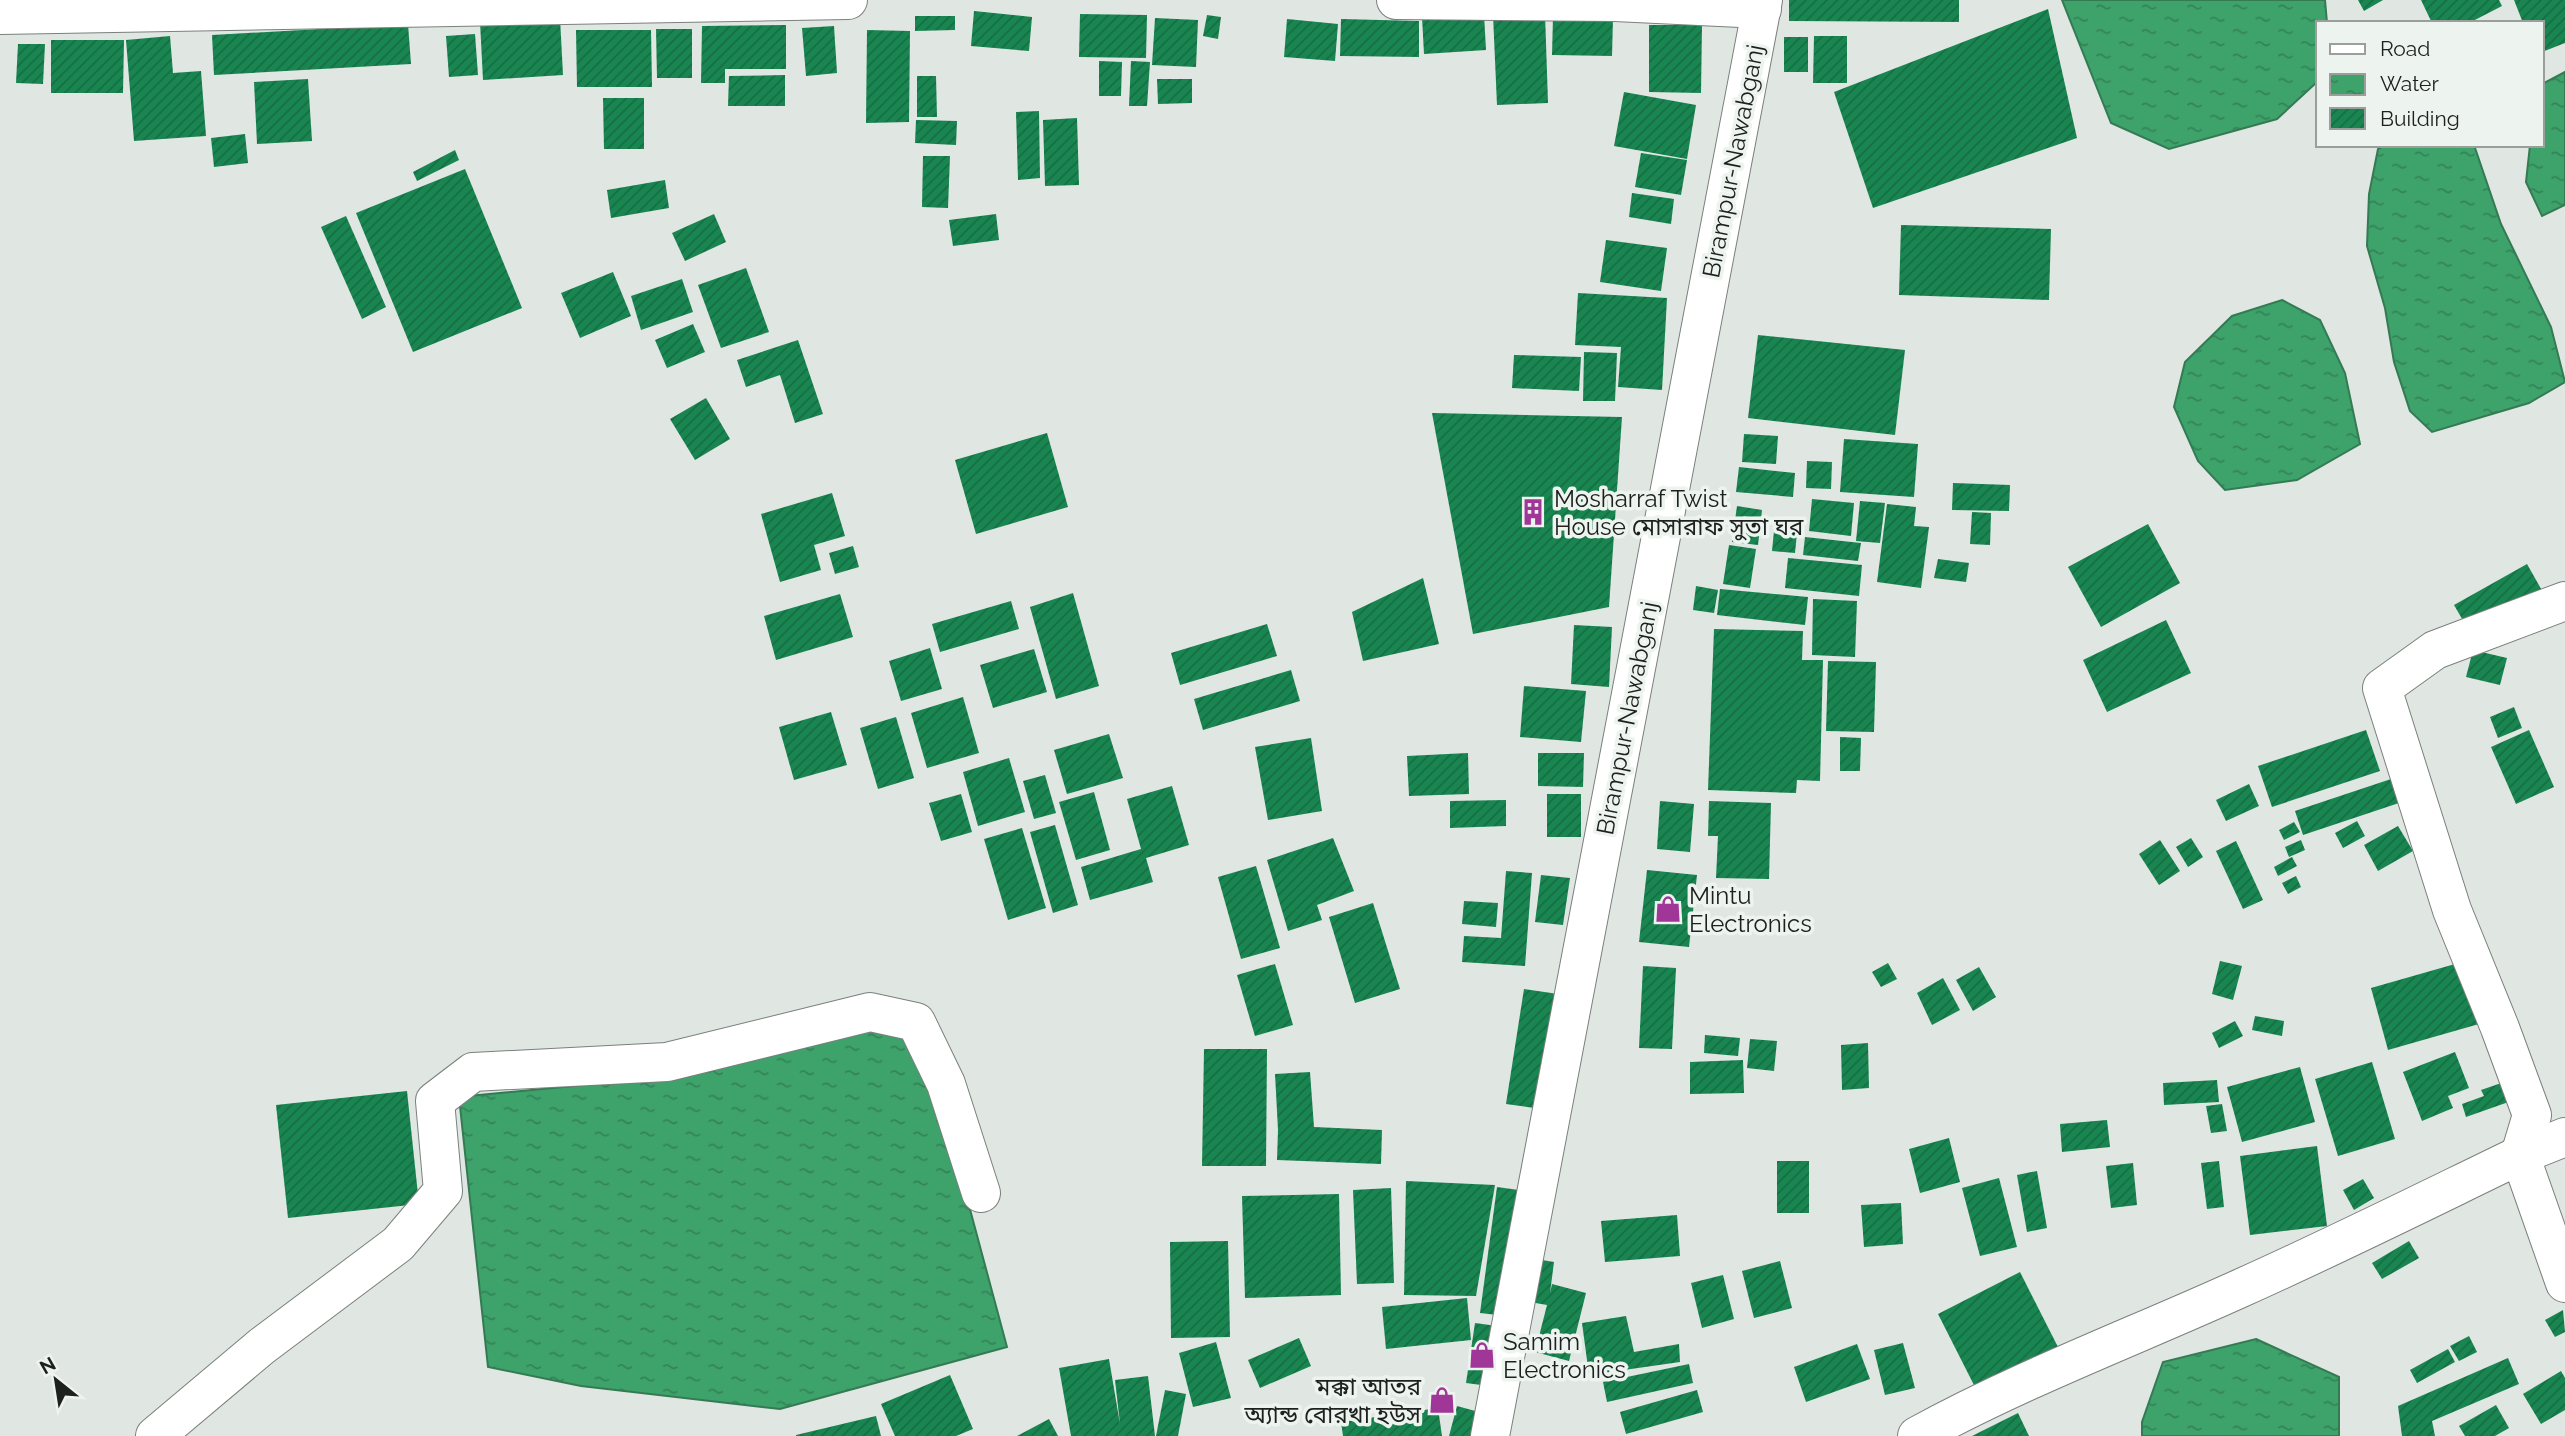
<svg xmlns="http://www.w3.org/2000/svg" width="2565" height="1436" viewBox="0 0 2565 1436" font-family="Raleway,'Noto Sans Bengali',sans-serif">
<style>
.water{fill:url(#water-ripples);stroke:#347b54;stroke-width:2}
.building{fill:url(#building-hatch)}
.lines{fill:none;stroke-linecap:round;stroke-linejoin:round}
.minor-casing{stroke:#7a807c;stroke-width:40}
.major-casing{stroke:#7a807c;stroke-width:40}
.minor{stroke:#fff;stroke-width:38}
.major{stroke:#fff;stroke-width:38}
.labels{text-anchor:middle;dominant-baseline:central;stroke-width:7;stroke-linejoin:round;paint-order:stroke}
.street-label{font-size:24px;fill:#1d201e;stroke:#edf4ef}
.poi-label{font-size:24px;fill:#1d201e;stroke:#edf4ef;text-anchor:start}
</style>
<defs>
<pattern id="water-ripples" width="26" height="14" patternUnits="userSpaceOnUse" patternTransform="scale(1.75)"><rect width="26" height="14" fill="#3ea26b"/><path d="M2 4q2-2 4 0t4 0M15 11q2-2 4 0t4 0" fill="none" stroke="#338457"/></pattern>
<pattern id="building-hatch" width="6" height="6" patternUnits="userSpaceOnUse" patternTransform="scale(1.75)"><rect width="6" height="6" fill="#198651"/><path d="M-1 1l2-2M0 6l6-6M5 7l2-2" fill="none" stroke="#166d43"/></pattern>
</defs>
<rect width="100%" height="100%" fill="#e0e6e2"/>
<g class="water">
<polygon points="2062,0 2325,0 2327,23 2318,23 2318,81 2277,119 2169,149 2111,123"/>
<polygon points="2565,72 2565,205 2542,216 2526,182 2530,145 2542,145 2542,84"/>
<polygon points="2386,145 2474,145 2501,224 2551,327 2565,382 2529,403 2432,432 2410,411 2394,362 2385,308 2367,246 2369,194 2378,149"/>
<polygon points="2282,300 2320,320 2345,373 2360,444 2297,480 2225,490 2198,461 2174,407 2185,362 2232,316"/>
<polygon points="895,1023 943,1109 1007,1347 780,1409 581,1386 488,1367 459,1097 668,1077"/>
<polygon points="2256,1339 2339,1377 2339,1436 2142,1436 2142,1422 2163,1362"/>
</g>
<g class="building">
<polygon points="1789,0 1959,0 1959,22 1789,21"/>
<polygon points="2358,0 2383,0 2364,11"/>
<polygon points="2421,0 2499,0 2502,6 2469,23 2432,23"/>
<polygon points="2514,0 2565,0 2565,43 2542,52 2542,23 2523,23"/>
<polygon points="2048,9 2077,138 1873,208 1834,92"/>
<polygon points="974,11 1032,17 1029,51 971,46"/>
<polygon points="1545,13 1548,103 1497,105 1493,15"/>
<polygon points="1080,14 1147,15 1146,58 1079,57"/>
<polygon points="1484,14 1486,50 1424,54 1422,17"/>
<polygon points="1207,15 1221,17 1218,39 1203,36"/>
<polygon points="915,16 955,16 955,30 915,31"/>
<polygon points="1553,17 1613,18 1612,56 1552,55"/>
<polygon points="560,18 563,75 483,80 480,22"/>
<polygon points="1155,18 1198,20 1196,67 1152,65"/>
<polygon points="1287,19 1338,24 1335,61 1284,57"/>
<polygon points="1341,19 1419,21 1419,57 1340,56"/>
<polygon points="408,24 411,64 214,75 212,35"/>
<polygon points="786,25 786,69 725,69 725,83 701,83 702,26"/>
<polygon points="1649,25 1702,25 1701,93 1649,92"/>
<polygon points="834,26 837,73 806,76 802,28"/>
<polygon points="656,29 692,29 692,78 657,78"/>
<polygon points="576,30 651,30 652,87 577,87"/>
<polygon points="867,30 910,31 909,122 866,123"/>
<polygon points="475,34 478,75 449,77 446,36"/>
<polygon points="170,36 173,73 201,71 206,136 134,141 126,40"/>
<polygon points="1814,36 1847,36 1847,83 1813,83"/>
<rect x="1784" y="37" width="24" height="35"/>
<polygon points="51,40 124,40 123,93 51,93"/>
<polygon points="18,44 45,44 43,84 16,83"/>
<polygon points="1099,61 1122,62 1121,96 1099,96"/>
<polygon points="1131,61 1150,62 1147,106 1129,106"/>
<polygon points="785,75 785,106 728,106 729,76"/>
<polygon points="917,76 936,76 937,117 917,117"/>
<polygon points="308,79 312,141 257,144 254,82"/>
<polygon points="1157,79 1192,79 1192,103 1158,104"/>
<polygon points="1624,92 1696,105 1687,159 1614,146"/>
<polygon points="603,98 644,98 644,149 604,149"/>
<polygon points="1039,111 1040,178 1018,180 1016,112"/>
<polygon points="1077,118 1079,185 1045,186 1043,120"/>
<polygon points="916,120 957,121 956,145 915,143"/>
<polygon points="245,134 248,163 214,167 211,138"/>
<polygon points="455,150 459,160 417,181 413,172"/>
<polygon points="1641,153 1687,160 1681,195 1635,187"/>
<polygon points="923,156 950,156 948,208 922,207"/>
<polygon points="465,169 522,308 413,352 356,213"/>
<polygon points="665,180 669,208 611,218 607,190"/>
<polygon points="1632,193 1674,199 1671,224 1629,217"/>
<polygon points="714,214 726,242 685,261 672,233"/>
<polygon points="996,214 999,240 953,246 949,220"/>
<polygon points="346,216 386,307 362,319 321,227"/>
<polygon points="1901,225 2051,229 2049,300 1899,295"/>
<polygon points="1606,240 1667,248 1661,291 1600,282"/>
<polygon points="746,268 769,332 721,348 698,285"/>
<polygon points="613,272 631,316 580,338 561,293"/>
<polygon points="682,279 693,312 641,330 631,296"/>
<polygon points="1578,293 1667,298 1662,390 1618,387 1621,347 1575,345"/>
<polygon points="693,324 705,352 667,368 655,340"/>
<polygon points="1758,335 1905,350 1895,435 1748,418"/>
<polygon points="798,340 823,414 795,423 780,375 746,387 737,360"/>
<polygon points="1584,352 1617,353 1615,401 1583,401"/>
<polygon points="1514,355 1581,357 1579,391 1512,388"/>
<polygon points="706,398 730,439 695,460 670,419"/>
<polygon points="1432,413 1622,417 1609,607 1473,634"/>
<polygon points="1047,433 1068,507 976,534 955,460"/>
<polygon points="1744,434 1778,436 1776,464 1742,462"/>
<polygon points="1844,439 1918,444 1914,497 1840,492"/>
<polygon points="1807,461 1832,462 1831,489 1806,488"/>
<polygon points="1739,467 1795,473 1793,497 1736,492"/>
<polygon points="1953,483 2010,485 2009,511 1952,510"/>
<polygon points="832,493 845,536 814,545 821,570 780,582 761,514"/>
<polygon points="1812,499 1854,503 1851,536 1809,531"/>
<polygon points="1860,501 1885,503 1880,543 1856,541"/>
<polygon points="1887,504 1916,507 1914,526 1929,527 1921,588 1877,582"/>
<polygon points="1737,506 1762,510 1758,545 1732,542"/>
<polygon points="1972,512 1991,513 1990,545 1970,544"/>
<polygon points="1775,521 1798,523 1795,553 1772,551"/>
<polygon points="2148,524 2180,583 2101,627 2068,567"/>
<polygon points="1805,537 1861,543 1858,561 1803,555"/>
<polygon points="1729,545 1756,549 1750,588 1723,584"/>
<polygon points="853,546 859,567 835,574 829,553"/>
<polygon points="1788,558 1862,565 1859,596 1785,588"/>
<polygon points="1938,559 1969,563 1966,582 1934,578"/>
<polygon points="2527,564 2544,594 2472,636 2454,605"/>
<polygon points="1423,578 1439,644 1363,661 1352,612"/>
<polygon points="1696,586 1718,590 1714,613 1693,610"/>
<polygon points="1720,589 1808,597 1805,625 1717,615"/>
<polygon points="1073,593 1099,686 1056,699 1030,607"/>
<polygon points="840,594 853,637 776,660 764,616"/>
<polygon points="1813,599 1857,601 1855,657 1812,655"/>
<polygon points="1011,601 1019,629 940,652 932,624"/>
<polygon points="2166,620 2191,673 2107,712 2083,660"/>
<polygon points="1267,624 1277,656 1180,685 1171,653"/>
<polygon points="1574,625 1612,627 1609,687 1571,684"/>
<polygon points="1714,629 1803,631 1802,660 1823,660 1820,781 1797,780 1796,793 1708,790"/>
<polygon points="930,648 942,689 901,701 889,661"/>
<polygon points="1034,649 1047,692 993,708 980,665"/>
<polygon points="2473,650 2507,658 2500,685 2466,677"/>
<polygon points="1828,661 1876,662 1874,732 1826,731"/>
<polygon points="1291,670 1300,701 1203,730 1194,699"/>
<polygon points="1524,686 1586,691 1581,742 1520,737"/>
<polygon points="963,697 979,753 927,768 911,713"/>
<polygon points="2514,707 2522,728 2498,738 2490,717"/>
<polygon points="831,712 847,765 794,780 779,727"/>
<polygon points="896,717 914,778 878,789 860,728"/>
<polygon points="2366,730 2380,771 2272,807 2258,766"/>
<polygon points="2529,730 2554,787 2516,804 2491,747"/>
<polygon points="1109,734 1123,778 1067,794 1054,750"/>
<polygon points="1840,737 1861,738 1860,771 1840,771"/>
<polygon points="1311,738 1322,811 1268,820 1255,747"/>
<polygon points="1468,753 1469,794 1409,796 1407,756"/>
<polygon points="1538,753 1584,753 1583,787 1538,786"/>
<polygon points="1009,758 1025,812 978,826 963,772"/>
<polygon points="1045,775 1056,813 1034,819 1023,781"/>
<polygon points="2394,778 2402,802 2303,835 2295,811"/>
<polygon points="2249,784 2259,806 2226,821 2216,800"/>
<polygon points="1172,786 1189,845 1146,858 1153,882 1090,900 1081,867 1141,849 1127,799"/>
<polygon points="1094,792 1110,850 1076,860 1059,802"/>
<polygon points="961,794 972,832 941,841 929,803"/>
<rect x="1547" y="794" width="34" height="43"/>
<polygon points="1506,800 1506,826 1450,828 1450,801"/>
<polygon points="1660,801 1694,804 1690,852 1657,849"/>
<polygon points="1709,801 1771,803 1769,879 1716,878 1718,836 1708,836"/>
<polygon points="2357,821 2365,836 2343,848 2335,833"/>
<polygon points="2294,822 2300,832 2284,840 2279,830"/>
<polygon points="1055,825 1078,905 1053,913 1030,832"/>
<polygon points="2398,826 2413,851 2378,871 2364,845"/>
<polygon points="1022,828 1046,908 1008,920 984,839"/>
<polygon points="1333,838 1354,891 1317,905 1322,920 1288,931 1267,860"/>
<polygon points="2191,838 2203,857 2188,867 2176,847"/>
<polygon points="2160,840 2180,871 2159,885 2139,854"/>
<polygon points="2301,840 2305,850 2289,857 2285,847"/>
<polygon points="2236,841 2263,900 2243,909 2216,851"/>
<polygon points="2292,857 2297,866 2278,876 2274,867"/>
<polygon points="1256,866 1280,948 1241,959 1218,877"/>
<polygon points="1647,870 1697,875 1689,947 1639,942"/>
<polygon points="1506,871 1532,873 1525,966 1462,962 1464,936 1501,938"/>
<polygon points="1541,875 1570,878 1563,925 1535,922"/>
<polygon points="2296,876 2301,887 2288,894 2282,883"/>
<polygon points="1464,901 1498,903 1496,927 1462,924"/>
<polygon points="1373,903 1400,989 1355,1003 1329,917"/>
<polygon points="2220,961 2242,966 2233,1000 2212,994"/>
<polygon points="2462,962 2479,1024 2388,1050 2371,988"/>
<polygon points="1888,963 1897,979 1881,987 1872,972"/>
<polygon points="1275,964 1293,1025 1255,1036 1237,975"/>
<polygon points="1643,966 1676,968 1672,1049 1639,1048"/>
<polygon points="1979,967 1996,997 1973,1011 1956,980"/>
<polygon points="1943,978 1960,1010 1932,1025 1917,993"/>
<polygon points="1524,989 1558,994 1541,1109 1506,1104"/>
<polygon points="2255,1016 2284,1021 2282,1036 2252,1030"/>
<polygon points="2235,1021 2243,1036 2219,1048 2212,1033"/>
<polygon points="1705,1035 1740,1038 1738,1056 1704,1053"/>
<polygon points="1750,1039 1777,1041 1774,1071 1747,1068"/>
<polygon points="1868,1043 1869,1088 1842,1090 1841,1045"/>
<polygon points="1204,1049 1267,1049 1266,1166 1202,1166"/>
<polygon points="2455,1052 2469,1088 2448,1096 2453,1108 2422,1121 2403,1072"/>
<polygon points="1743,1060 1744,1093 1690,1094 1690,1062"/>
<polygon points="2372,1062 2395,1139 2338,1156 2315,1079"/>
<polygon points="2300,1067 2315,1122 2242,1142 2227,1087"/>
<polygon points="1310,1072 1314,1127 1382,1130 1381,1164 1277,1160 1278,1130 1275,1074"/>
<polygon points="2217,1080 2219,1102 2164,1105 2163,1083"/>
<polygon points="2510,1080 2517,1099 2466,1117 2462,1104 2484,1096 2481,1090"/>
<polygon points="407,1091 419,1204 288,1218 276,1105"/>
<polygon points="2222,1104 2227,1131 2211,1133 2206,1106"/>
<polygon points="2107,1120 2110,1147 2062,1152 2060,1124"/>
<polygon points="1949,1138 1960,1182 1920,1193 1909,1149"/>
<polygon points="2317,1146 2327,1226 2250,1235 2240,1156"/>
<rect x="1777" y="1161" width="32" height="52"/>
<polygon points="2219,1161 2224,1207 2207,1209 2201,1163"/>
<polygon points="2133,1163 2137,1205 2111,1208 2106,1166"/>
<polygon points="2037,1171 2047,1228 2027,1232 2017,1175"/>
<polygon points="1999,1178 2017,1247 1980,1256 1962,1188"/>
<polygon points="2363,1179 2374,1198 2354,1210 2343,1190"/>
<polygon points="1406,1181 1495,1185 1476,1296 1404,1295"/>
<polygon points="1497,1187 1533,1192 1515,1317 1480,1313"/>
<polygon points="1391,1188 1394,1283 1357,1284 1353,1190"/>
<polygon points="1339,1194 1341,1295 1245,1298 1242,1196"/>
<polygon points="1901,1203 1903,1244 1864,1247 1861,1205"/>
<polygon points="1677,1215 1680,1256 1605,1262 1601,1221"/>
<polygon points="1228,1241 1230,1337 1171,1338 1170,1242"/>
<polygon points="2409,1241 2419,1258 2382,1279 2372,1263"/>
<polygon points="1530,1258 1554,1262 1550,1293 1552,1284 1586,1293 1569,1361 1535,1352 1547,1305 1524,1301"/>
<polygon points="1780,1261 1792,1308 1754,1318 1742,1271"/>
<polygon points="2020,1272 2059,1349 1977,1391 1938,1314"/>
<polygon points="1723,1275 1734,1319 1702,1328 1691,1283"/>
<polygon points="1467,1298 1471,1340 1386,1349 1382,1307"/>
<polygon points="2563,1310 2565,1332 2555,1337 2545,1320"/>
<polygon points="1626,1316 1634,1352 1679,1344 1680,1362 1589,1375 1582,1323"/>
<polygon points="1475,1323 1497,1326 1489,1386 1466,1383"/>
<polygon points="2469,1336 2477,1352 2459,1361 2450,1346"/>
<polygon points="1299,1338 1311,1366 1260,1388 1248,1360"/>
<polygon points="1216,1342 1231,1398 1193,1407 1179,1353"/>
<polygon points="1903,1343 1915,1388 1885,1395 1874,1350"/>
<polygon points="1857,1344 1870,1379 1806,1402 1794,1367"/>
<polygon points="2448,1349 2455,1362 2417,1383 2410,1370"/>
<polygon points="2508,1358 2519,1384 2432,1421 2435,1436 2402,1436 2398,1406"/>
<polygon points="1109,1359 1120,1424 1115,1380 1148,1376 1155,1436 1071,1436 1059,1368"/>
<polygon points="1689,1364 1693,1383 1607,1402 1603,1382"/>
<polygon points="2561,1371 2565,1378 2565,1410 2541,1424 2523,1394"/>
<polygon points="950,1375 973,1429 956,1436 895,1436 881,1404"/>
<polygon points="1165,1390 1186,1394 1178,1436 1156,1436"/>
<polygon points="1697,1390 1703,1412 1626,1434 1620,1412"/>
<polygon points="2496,1405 2509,1428 2495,1436 2465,1436 2459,1426"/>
<polygon points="1457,1406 1501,1418 1496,1436 1449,1436"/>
<polygon points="1438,1408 1442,1436 1343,1436 1341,1422"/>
<polygon points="2018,1413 2029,1436 1972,1436"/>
<polygon points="876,1416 881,1436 796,1436 796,1435"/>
<polygon points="1049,1419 1058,1436 1017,1436"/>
</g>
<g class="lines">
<defs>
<g id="minor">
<polyline points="1396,0 1615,2 1762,9"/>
<polyline points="0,15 848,0"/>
<polyline points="2520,1155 2532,1115 2500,1028 2452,910 2382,688 2435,650 2565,601"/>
<polyline points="2520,1155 2565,1137"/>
<polyline points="155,1436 262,1346 398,1244 443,1191 435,1101 473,1072 667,1062 870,1012 916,1022 946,1084 981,1193"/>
<path d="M1917,1436C2021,1379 2133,1337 2241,1288C2335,1246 2427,1200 2520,1155L2565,1283"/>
</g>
<polyline id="major" points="1490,1436 1763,0"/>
</defs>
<use href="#minor" class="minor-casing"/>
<use href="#major" class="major-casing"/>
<use href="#minor" class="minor"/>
<use href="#major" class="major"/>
</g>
<defs>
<symbol id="building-bare" viewBox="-9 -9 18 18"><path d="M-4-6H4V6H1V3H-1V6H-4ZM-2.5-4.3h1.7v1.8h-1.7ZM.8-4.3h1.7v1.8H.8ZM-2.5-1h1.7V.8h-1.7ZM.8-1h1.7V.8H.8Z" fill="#a03698" stroke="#edf4ef" stroke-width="2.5" paint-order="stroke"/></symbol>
<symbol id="shop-bare" viewBox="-9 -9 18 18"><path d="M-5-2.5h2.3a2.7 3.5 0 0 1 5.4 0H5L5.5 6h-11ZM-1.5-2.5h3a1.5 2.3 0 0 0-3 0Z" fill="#a03698" stroke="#edf4ef" stroke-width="2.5" paint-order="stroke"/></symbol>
</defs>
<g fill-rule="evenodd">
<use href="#building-bare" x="1514" y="493" width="38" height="38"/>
<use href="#shop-bare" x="1649" y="890" width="38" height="38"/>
<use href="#shop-bare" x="1463" y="1336" width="38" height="38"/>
<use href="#shop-bare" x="1423" y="1381" width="38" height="38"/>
</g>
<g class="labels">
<g class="street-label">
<text transform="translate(1733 161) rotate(-79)">Birampur-Nawabganj</text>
<text transform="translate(1627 718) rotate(-79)">Birampur-Nawabganj</text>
</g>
<g class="poi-label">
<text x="1554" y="498">Mosharraf Twist<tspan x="1554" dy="28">House মোসারাফ সুতা ঘর</tspan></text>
<text x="1689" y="895">Mintu<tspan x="1689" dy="28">Electronics</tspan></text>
<text x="1503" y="1341">Samim<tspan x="1503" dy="28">Electronics</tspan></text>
<text x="1421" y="1386" text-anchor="end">মক্কা আতর<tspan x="1421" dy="28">অ্যান্ড বোরখা হউস</tspan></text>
</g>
</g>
<rect x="2316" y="21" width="228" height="126" fill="#edf4ef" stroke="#9a9f9b" stroke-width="2"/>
<rect x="2330" y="44" width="35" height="10" fill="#ffffff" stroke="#9a9f9b" stroke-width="2"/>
<text x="2380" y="56" font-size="21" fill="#1d201e">Road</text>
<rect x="2330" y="74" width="35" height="21" fill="url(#water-ripples)" stroke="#9a9f9b" stroke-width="2"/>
<text x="2380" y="91" font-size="21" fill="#1d201e">Water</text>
<rect x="2330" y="108" width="35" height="21" fill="url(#building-hatch)" stroke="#9a9f9b" stroke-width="2"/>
<text x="2380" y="126" font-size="21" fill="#1d201e">Building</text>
<g transform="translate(56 1380) rotate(330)" stroke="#edf4ef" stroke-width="5" paint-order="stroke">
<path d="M0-5L12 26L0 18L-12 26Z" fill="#1d201e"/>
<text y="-10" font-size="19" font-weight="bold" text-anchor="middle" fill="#1d201e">N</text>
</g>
</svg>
